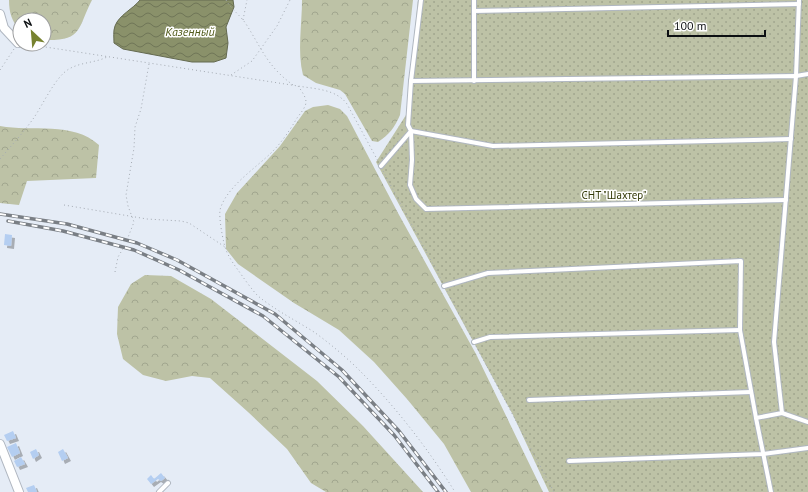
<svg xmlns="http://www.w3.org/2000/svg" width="808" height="492" viewBox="0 0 808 492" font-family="'PT Sans',sans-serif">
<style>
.grass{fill:url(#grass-dots)}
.forest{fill:url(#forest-crowns)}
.water{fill:url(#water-waves);stroke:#646a50}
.building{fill:#b4cef1;filter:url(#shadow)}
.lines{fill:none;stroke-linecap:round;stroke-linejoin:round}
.service-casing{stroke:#b0b7c1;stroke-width:6}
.minor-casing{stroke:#b0b7c1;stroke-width:10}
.path{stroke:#a4aab2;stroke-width:1;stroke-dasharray:1 3;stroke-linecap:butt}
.service{stroke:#fff;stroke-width:4}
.minor{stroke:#fff;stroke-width:8}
.rail-casing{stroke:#7a7f85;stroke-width:3.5}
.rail{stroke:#fff;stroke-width:2;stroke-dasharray:6;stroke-linecap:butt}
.labels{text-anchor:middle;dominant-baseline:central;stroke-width:3;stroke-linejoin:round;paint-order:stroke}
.park-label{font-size:11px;fill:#323906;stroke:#fff}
.water-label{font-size:12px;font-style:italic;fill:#515a1a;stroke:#fff}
</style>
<defs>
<pattern id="grass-dots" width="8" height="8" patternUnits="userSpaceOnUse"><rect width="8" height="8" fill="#bdc2a6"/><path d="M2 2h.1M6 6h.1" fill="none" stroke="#a1a68e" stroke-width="1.8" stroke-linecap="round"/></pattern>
<pattern id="forest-crowns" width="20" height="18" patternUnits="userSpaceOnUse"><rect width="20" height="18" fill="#bdc2a6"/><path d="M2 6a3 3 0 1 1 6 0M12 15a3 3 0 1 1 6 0" fill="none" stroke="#a1a68e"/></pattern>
<pattern id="water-waves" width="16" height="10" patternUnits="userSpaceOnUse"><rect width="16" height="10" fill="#8a916a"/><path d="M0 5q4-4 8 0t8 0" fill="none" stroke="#6f7556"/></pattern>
<filter id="shadow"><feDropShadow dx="3" dy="3" stdDeviation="0" flood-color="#0004"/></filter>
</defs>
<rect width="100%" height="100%" fill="#e5ecf6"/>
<polygon class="grass" points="418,0 808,0 808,492 549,492 513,415 376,162 406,115"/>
<g class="forest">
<path d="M9,0H92C77,29 83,41 44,40V20H20V31C12,21 9,13 9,0Z"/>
<path d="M302,0H413L400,115C395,127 389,135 378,142L372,141L345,94L340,90L316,83L303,75C297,52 302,24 302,0Z"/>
<polygon points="328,105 340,109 347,116 398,213 476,354 543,492 471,492 444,444 407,399 374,362 339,330 294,303 238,264 226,249 225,214 237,193 280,146 305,111 313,107"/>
<path d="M0,126C32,132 73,121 99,145L96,178L27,181L19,205L0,203Z"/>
<polygon points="145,275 171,276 211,299 317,381 363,426 423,492 326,492 311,483 287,449 248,412 210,378 192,376 166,381 143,375 123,359 117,334 118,307 131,284"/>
</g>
<path class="water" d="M140,0H233L234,7L226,27L228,43L226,58L214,62H192L123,49L114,43C114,38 113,31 115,26C119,15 133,9 140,0Z"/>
<g class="building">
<polygon points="5,234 12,235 11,246 4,245"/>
<polygon points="13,431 16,438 7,441 4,435"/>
<polygon points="16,443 20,453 12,457 7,447"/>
<polygon points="36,449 39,455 33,459 30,452"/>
<polygon points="63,449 68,458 62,461 58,452"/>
<polygon points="21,457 25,464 17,467 14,461"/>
<polygon points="161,473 165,478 161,481 158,479 151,484 147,479 151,475 154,479"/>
<polygon points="34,485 37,492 28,492 26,488"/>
</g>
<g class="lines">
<defs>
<g id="service">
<polyline points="799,0 796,76 808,74"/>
<polyline points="474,11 799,4"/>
<polyline points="411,81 796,76 774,342 782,413 756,418 771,492"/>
<polyline points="474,81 474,0"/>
<polyline points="381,166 411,131 408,125 411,81 421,0"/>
<polyline points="786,200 426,209 416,199 410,185 412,160 411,131 493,146 791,139"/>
<polyline points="444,286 488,273 741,261 740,330 756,418"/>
<polyline points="474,342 490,337 740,330"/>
<polyline points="529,400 751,392"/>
<polyline points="782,413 808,422"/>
<polyline points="569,461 763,454 808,448"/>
<polyline points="159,492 168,483"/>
</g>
<g id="minor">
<polyline points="0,14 4,28 18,43"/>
<polyline points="0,444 19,492"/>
</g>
</defs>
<use href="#service" class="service-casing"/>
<use href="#minor" class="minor-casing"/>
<g class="path">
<path d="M226,0C231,9 240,15 246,24C262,49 267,66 293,85"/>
<polyline points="243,20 247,0"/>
<path d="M26,44L298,86C315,89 336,89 347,104L378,161"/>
<polyline points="0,70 14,49"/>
<polyline points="231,75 252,61 277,26 290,0"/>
<path d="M298,86C301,90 306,97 306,102C306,107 300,114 297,118C290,130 282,142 272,152C256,168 226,187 220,210C219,218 222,235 224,243C226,253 232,262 238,270C243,277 252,290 258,296C275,310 295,320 314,332C328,342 341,353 354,365C392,402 427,447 455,492"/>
<path d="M0,159C11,146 23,133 33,119C43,105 55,77 69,69C81,62 95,63 107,57"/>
<polyline points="383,171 442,281"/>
<polyline points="64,205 147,219 181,221 189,223 225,247"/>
<polyline points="127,240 134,222 128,206 126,195 134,148 135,127 141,109 149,64"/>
<polyline points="115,272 118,257 124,247"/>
<polyline points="447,291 472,338"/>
<polyline points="476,346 554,492"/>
</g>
<use href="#service" class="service"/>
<use href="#minor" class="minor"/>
<defs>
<g id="rail">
<polyline points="0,214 67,224 137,243 177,260 275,314 342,370 399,431 446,492"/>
<polyline points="8,221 63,231 134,250 179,270 263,316 339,377 394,435 438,492"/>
</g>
</defs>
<use href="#rail" class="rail-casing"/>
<use href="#rail" class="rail"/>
</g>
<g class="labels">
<g class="park-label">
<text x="614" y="195">СНТ "Шахтер"</text>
</g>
<g class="water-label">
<text x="190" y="31">Казенный</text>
</g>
</g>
<g transform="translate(32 32) rotate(334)"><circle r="19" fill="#ffffff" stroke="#9e9fa0"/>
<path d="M0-3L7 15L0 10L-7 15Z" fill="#77822f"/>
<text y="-6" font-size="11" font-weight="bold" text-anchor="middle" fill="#0c0f12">N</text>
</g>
<path d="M668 30v6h97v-6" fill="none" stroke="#0c0f12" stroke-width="2"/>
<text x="674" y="30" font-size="12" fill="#0c0f12" stroke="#ffffff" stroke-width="3" paint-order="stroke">100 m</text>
</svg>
